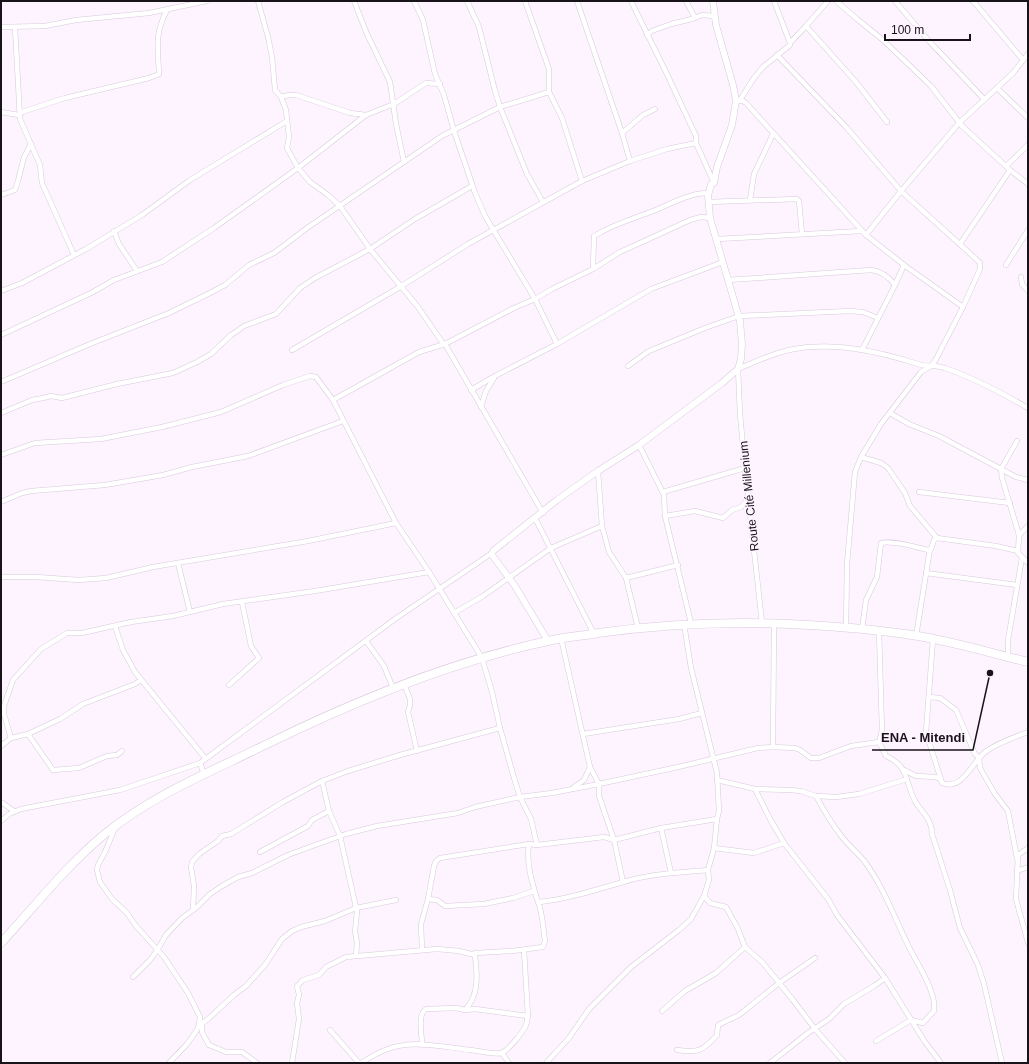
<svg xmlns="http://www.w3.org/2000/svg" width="1029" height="1064" viewBox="0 0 1029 1064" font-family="Helvetica,sans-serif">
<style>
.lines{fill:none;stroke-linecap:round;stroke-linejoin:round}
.street-casing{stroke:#d8c9db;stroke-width:5.5}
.secondary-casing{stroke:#d8c9db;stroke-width:7}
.highway-casing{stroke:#d8c9db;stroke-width:9}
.street{stroke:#fff;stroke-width:4.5}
.secondary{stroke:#fff;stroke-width:6}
.highway{stroke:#fff;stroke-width:8}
.labels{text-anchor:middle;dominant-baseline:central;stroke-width:3;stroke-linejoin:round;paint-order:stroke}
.street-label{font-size:12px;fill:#181319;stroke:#fdf4ff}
.leader{fill:none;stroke:#181319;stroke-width:1.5}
.callout-dot{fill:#181319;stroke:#fdf4ff;stroke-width:1.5}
.callout-label{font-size:13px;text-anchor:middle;font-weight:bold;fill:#181319;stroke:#fdf4ff;stroke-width:3;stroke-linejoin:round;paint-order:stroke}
</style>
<rect width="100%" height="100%" fill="#fdf4ff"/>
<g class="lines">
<defs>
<g id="street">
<polyline points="258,1 268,37 272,57 275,90 281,97 286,110 289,137 287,148 298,168 310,182 328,195 340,206 370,249 418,307 442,342 445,344 543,513"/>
<polyline points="354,1 367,34 390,82 396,124 404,162"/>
<polyline points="414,1 423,20 435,74 444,95 454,131 475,193 485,216 535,299 557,344"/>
<polyline points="467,1 479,27 495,91 500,107 527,174 543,202"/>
<polyline points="525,1 549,69 549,92 562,118 582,181"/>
<polyline points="577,1 622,133 630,161"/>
<polyline points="631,1 665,70 696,136 696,143 714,183"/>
<polyline points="686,1 695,18"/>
<polyline points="774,1 790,43"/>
<polyline points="836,1 857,19 883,40 931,86 962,126 1010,170 1028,184"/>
<polyline points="895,1 929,41 984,99"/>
<polyline points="973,1 1023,60"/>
<polyline points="806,26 856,82 887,122"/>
<polyline points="1,27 45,26 76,20 149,13 207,1"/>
<polyline points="15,27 20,119 40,165 42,183 74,255"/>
<polyline points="647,35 652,31 671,24 692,19 702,15 714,16"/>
<polyline points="777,55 847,128 901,191 975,258 980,263 980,269 963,307 935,361 931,366 921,372 881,424 861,457 855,472 847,564 846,628"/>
<polyline points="997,88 1028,118"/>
<polyline points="281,97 289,95 296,95 350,113 366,115"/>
<polyline points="740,100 754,78 763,67 790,45 790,43 806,26 828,1"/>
<polyline points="736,101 743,101 746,103 866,235 904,265 963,307"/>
<polyline points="1,112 19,115"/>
<path d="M19,115L22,112L65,98L149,78L159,74C158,48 154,35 167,10"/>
<polyline points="622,133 643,115 655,109"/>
<polyline points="1006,166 1028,145"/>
<polyline points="1,195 15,190 18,181 24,157 31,144"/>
<polyline points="750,200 754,174 773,134"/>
<polyline points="708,202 797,199 799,201 802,234"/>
<polyline points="114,231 119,244 137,271"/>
<polyline points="866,235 901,191 959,123 1013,73 1028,54"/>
<polyline points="717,239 862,231"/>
<polyline points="960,244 1010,170"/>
<polyline points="1006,265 1028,230"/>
<path d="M593,269L594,236C612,225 629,220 648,213C667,206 686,194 706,193L708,196"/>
<polyline points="1021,277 1022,284 1028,291"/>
<path d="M728,280L871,270C881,271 889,277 895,285"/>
<polyline points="1,291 22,283 86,249 142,215 190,180 287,121"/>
<polyline points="1,335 91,293 114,280 162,262 214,228 298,168 366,115 394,104 426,83 440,84"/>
<polyline points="292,350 400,287 468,244 582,181 630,161 667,149 696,143"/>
<polyline points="862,350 895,285 904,265"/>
<polyline points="628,366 649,351 705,328 739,316 850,311 863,312 878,318"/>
<polyline points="1,382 90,344 169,313 210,293 225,285 249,265 274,253 307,228 442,136 500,107 549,92"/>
<polyline points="471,390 495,376 557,344 651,289 723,262"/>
<polyline points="333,400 419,352 445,344 514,308 535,299 552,289 593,269 620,252 640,243 690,220 701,217 710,218"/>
<polyline points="481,407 486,391 494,378"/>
<polyline points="1,413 32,400 43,398 51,396 62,398 117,384 173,373 197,362 211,354 231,335 237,331 244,326 276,314 300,288 315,278 370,249 415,219 472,186"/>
<polyline points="890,413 909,424 939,436 1016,477 1028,480"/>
<polyline points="1017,441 1001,469 1002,478 1019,535 1018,553 1028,563"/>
<polyline points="639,445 664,495 665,516 691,623"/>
<polyline points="1,455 35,443 101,439 162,427 221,412 283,385 310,376 316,377 333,400 396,523 429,572 482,658 492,692 500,728 514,778 520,797 531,819 537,845"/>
<polyline points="861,457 881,463 888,468 905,493 910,506 937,538"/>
<polyline points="598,471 602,526 609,552 626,578 638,628"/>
<polyline points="663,492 745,468"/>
<polyline points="919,492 1010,503"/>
<polyline points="1,502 22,493 31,491 105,485 163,475 192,467 248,456 343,421"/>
<polyline points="665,516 695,511 723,518 732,510 741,507 748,499"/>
<polyline points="535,518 594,634"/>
<polyline points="1019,535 1028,526"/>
<polyline points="178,563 190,612"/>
<polyline points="926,573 1017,585"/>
<polyline points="1,577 36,577 79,580 106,578 153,567 308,541 396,523"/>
<polyline points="626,578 678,565"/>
<polyline points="454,613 483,596 551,548 602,526"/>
<path d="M762,623L745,468L740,414L738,369C755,362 771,354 789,350C833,341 877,351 918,364C927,367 937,365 945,368C974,378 1002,393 1028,408"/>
<polyline points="115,626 123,650 135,672 205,758"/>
<path d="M862,629L866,600L877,577L881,543C893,540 916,547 928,550L931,549L934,540L937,538L996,546L1018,551"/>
<path d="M879,631L882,730L879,742L886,756C909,766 905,782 915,801C922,813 932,819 932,834L950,890L960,928L978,965L984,984L1002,1063"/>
<polyline points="916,636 930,549"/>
<polyline points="561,638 590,767 599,784 599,796 614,840 623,882"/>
<path d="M933,639L926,732L942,783C964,792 974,757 988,750C1000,742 1015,737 1028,732"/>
<polyline points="366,641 384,666 393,688"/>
<polyline points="1008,657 1008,640 1022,558"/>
<polyline points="404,684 410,699 410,705 408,712 417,751"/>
<polyline points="229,685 259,658 251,646 242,602"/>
<polyline points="929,697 940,698 956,710 975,754 979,758 980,768 995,794 1008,811 1017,858"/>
<polyline points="28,734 53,770 79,768 107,756 117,755 122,751"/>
<polyline points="583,734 679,719 702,713"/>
<polyline points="11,738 4,714 4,706 13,680 41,649 67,633 82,633 131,622 173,616 223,604 315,591 429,572"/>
<polyline points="1,746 11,738 28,734 60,719 83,704 135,684 141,680"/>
<polyline points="773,747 774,623"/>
<polyline points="200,763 204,774"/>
<polyline points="904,770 916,776 936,777 940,779"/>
<polyline points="717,780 755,789 790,790 801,791 816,796 836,797 859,794 907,779"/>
<polyline points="322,781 329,811 340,836 357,912 355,931 357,943 356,956"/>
<polyline points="574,787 584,780 590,767"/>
<polyline points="755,789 770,819 784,843 828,899 837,915 885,978 925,1042 941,1063"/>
<path d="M816,796C824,811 832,824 842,837C849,846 858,853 865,862C885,889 896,922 911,951C919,966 937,994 934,1011L923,1023L911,1020L876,1041"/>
<polyline points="1,802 14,811"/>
<polyline points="1,821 9,814 21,809 120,790 200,763 395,619 492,553"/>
<polyline points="115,828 105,852 98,865 97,870 100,882 112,899 127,913 136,926 164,957 188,993 200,1017 199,1025 197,1030 187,1044 169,1063"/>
<polyline points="661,828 671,873"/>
<polyline points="714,848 754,853 784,843"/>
<polyline points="1028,848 1018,855 1016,899 1028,943"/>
<polyline points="260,852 308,826 312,820 329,811"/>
<polyline points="1017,871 1028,867"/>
<polyline points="704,896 710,903 726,907 738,929 745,947 762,962 793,1000 815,1029 845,1063"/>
<polyline points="428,899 437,900 445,906 484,904 513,898 534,891"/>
<path d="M539,902C568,899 595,890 623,882C650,874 680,872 708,870"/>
<polyline points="193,910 194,886 191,867 192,862 199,854 218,841 222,836 231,834 283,802 322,781 348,771 400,755 500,728"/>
<polyline points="422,950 421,924 428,899 434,866 436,861 440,858 529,844 537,845 604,837 614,840 661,828 717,819"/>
<polyline points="133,977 150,960 158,949 166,935 182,918 196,908 210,894 222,886 238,877 252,873 288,855 318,844 346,834 377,826 458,813 475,807 520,797 552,793 599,784 678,767 758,748 773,747 795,748 800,750 811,758 819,758 851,746 879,742"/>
<path d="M465,1010C480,994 477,974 475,955"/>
<polyline points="662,1011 685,991 716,973 745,947"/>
<polyline points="202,1024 202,1032 209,1045 226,1052 242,1052 257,1063"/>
<polyline points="199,1025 207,1020 234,995 246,986 265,965 282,939 292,931 301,927 325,921 356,908 396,900"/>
<polyline points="330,1030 359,1063"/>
<path d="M422,1044C422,1034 417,1015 426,1009L456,1008L465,1010L475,1009L528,1016"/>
<path d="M677,1050C698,1053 703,1051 717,1035L718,1025L739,1015L779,983L815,958"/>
<polyline points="502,1053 509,1063"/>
<path d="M292,1063L299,1019L297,1003L299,995L297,986L303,980L319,975L326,967L346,957L437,949L459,951L475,955V953L512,951L543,947L545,941C543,929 543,914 538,902C532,882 526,865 529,844"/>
<path d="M361,1063C369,1058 377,1053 385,1050C414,1039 442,1047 471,1050C479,1051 494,1055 501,1053C508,1051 523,1032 526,1025C527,1023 527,1019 528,1016L524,950"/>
<polyline points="546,1063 569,1038 589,1009 631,967 679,930 691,919 704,896 709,880 708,870 714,848 717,819 719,811 717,773 691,668 684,624"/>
<polyline points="770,1063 808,1033 829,1019 844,1004 874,986 885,978"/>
</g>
<polyline id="secondary" points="548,641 515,586 492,555 493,551 557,500 598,471 639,445 722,383 738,369 741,359 742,344 740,321 710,218 708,196 711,184 714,183 717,167 732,125 736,101 733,85 716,25 713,1"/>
<path id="highway" d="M1,943C35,906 67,865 106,833C153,795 210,772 263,746C354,701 449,662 548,641C565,637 582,636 598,633C664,624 723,621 789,624C832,626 876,629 918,636C955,642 991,653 1028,662"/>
</defs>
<use href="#street" class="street-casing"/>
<use href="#secondary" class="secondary-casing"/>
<use href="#highway" class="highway-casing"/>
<use href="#street" class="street"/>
<use href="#secondary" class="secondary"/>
<use href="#highway" class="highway"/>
</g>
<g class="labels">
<g class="street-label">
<text transform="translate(749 496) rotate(-96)">Route Cité Millenium</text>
</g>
</g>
<path class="leader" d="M990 673L973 750H872"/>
<circle class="callout-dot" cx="990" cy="673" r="4"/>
<g class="callout-label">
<text x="923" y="742">ENA - Mitendi</text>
</g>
<rect width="1029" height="1064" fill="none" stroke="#181319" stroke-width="4"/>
<path d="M885 34v6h85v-6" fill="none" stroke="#181319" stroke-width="2"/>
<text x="891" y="34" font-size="12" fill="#181319" stroke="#fdf4ff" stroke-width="3" paint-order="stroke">100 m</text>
</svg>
